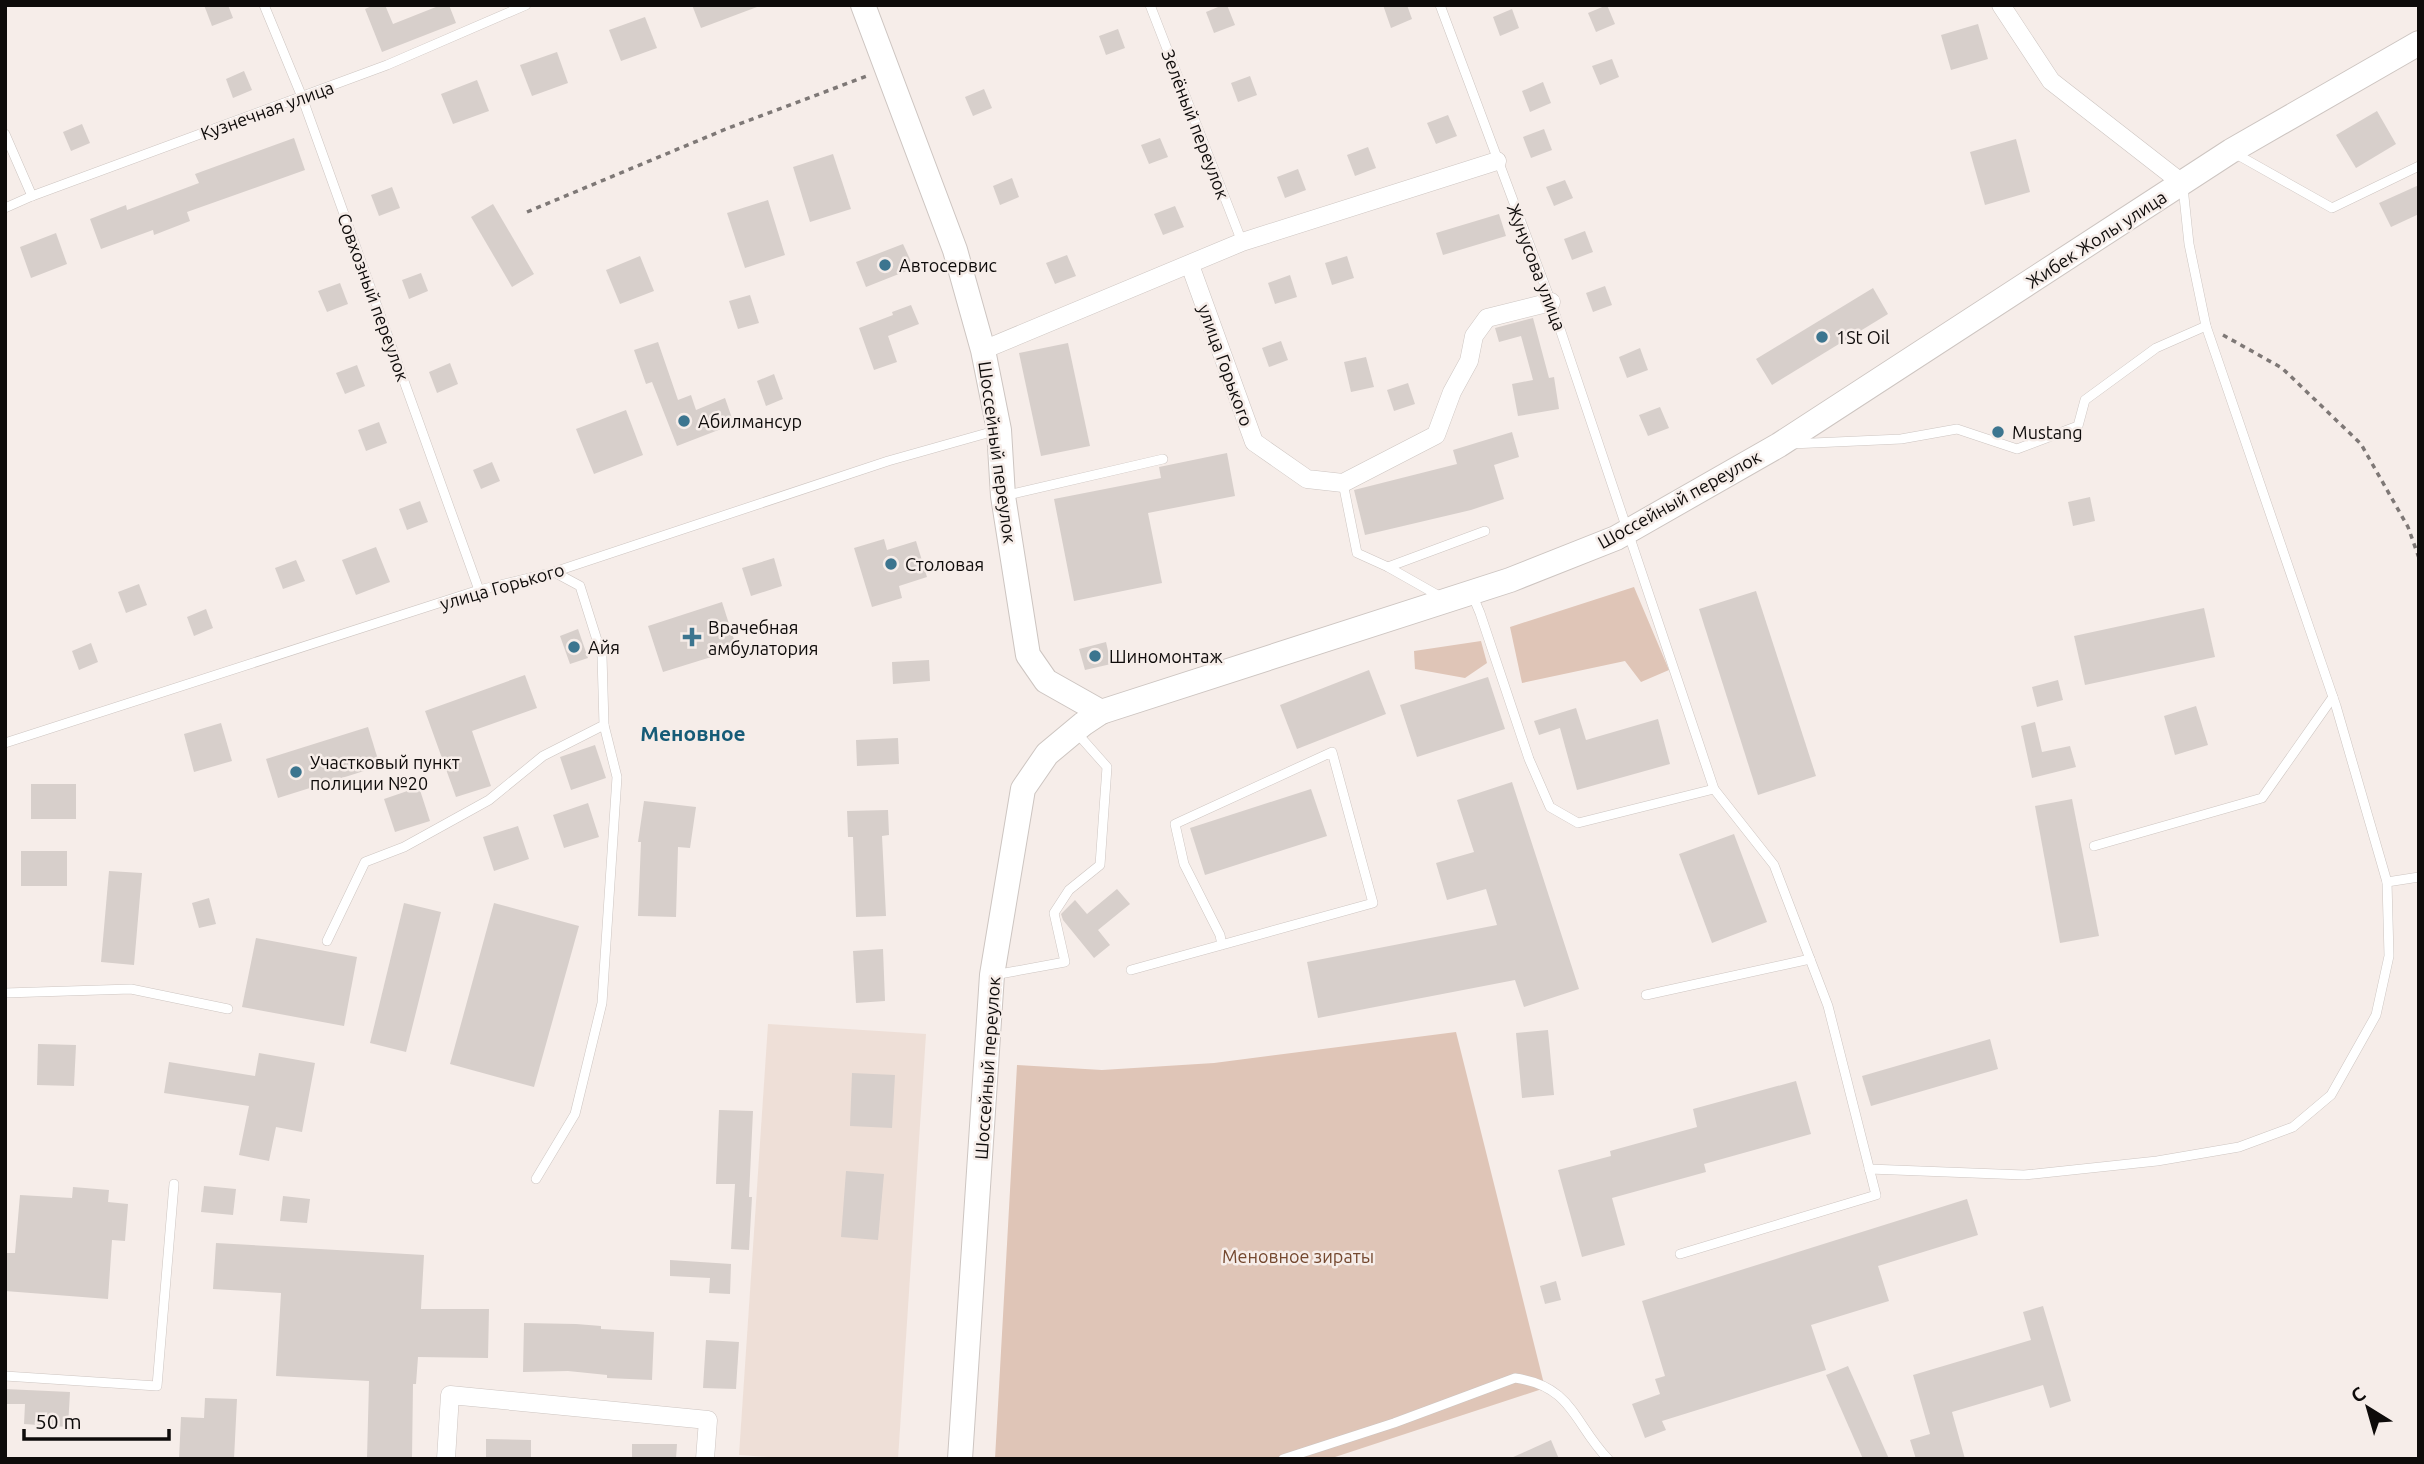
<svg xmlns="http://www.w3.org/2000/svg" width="2424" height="1464" viewBox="0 0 2424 1464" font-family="Ubuntu,sans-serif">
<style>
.built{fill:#eedfd7}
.green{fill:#dfc5b7}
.building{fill:#d7cfcb}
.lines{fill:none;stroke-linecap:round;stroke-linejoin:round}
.service-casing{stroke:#cdc5c1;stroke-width:10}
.minor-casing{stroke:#cdc5c1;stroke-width:19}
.secondary-casing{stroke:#cdc5c1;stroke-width:26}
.path{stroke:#7e7876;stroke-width:3.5;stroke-dasharray:5 5;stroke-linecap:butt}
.service{stroke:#fff;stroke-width:9}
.minor{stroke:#fff;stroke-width:18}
.secondary{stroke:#fff;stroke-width:24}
.poi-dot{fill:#3c758f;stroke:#f6ede9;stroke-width:2.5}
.labels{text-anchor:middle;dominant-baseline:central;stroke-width:5;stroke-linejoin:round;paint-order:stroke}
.street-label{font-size:18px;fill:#0e0b0a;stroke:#f6ede9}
.poi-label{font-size:18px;fill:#0e0b0a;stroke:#f6ede9;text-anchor:start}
.park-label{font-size:18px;fill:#74482f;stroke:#f6ede9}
.quarter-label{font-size:21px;font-weight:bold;fill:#165b77;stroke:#f6ede9}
</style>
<rect width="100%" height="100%" fill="#f6ede9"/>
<polygon class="built" points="768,1024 926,1034 898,1459 796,1459 739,1455"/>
<g class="green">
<polygon points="1634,587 1669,670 1641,682 1625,661 1522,683 1510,627"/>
<polygon points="1481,641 1487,663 1465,678 1415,669 1414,651"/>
<polygon points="1456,1032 1545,1388 1329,1459 995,1459 1017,1065 1102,1070 1214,1063"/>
</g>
<g class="building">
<polygon points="204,5 228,5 233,18 212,26"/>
<polygon points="374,5 385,5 393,24 441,5 449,5 456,23 382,52 365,9"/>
<polygon points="692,5 756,5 757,7 701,28"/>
<polygon points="1223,5 1227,5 1235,25 1214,33 1206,12"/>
<polygon points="1383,5 1407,5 1412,19 1391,28"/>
<polygon points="1607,5 1615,24 1596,32 1588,13"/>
<polygon points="1512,9 1519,28 1500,36 1493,17"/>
<polygon points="645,17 657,48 621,61 609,30"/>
<polygon points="1978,24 1988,59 1951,70 1941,35"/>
<polygon points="1118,29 1125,48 1106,55 1099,36"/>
<polygon points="557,52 568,83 532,96 520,65"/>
<polygon points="1612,59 1619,77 1600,85 1592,66"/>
<polygon points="244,71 252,90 233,98 226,79"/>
<polygon points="1250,76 1257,95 1238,102 1231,83"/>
<polygon points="477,80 489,111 453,124 441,94"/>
<polygon points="1543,82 1551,103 1530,112 1522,91"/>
<polygon points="984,89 992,108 973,116 965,97"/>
<polygon points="2377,111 2396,144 2356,168 2336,135"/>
<polygon points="1448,115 1457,136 1436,144 1427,123"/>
<polygon points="82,124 90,143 71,151 63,132"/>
<polygon points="1544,129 1552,150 1531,158 1523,137"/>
<polygon points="294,138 305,170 187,212 190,221 154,235 153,230 101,249 90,219 126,205 127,210 199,183 195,174"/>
<polygon points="1160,138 1168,157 1149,164 1141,145"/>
<polygon points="2016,139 2030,192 1985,205 1970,152"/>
<polygon points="1368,147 1376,168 1355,176 1347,155"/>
<polygon points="833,154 851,209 810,222 793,167"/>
<polygon points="1298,169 1306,190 1285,198 1277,177"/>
<polygon points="1012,178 1019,197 1000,205 993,186"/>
<polygon points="1565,180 1573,198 1554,206 1546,187"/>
<polygon points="2419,185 2419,214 2391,227 2379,203"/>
<polygon points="392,187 400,208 379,216 371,195"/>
<polygon points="768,200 785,255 745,268 727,213"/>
<polygon points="493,204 534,274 512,287 471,217"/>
<polygon points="1175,206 1184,227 1163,235 1154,214"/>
<polygon points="1499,214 1506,236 1443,255 1436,233"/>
<polygon points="1585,231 1593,252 1572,260 1564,239"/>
<polygon points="56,233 67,264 31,278 20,247"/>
<polygon points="903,244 914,268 866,287 856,262"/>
<polygon points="1067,255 1076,276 1055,284 1046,263"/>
<polygon points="640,256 654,291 620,304 606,270"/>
<polygon points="1347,256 1354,278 1332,285 1325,263"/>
<polygon points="421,273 428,291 409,299 402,280"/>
<polygon points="1290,275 1297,297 1275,304 1268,283"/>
<polygon points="340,283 348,304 327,312 318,291"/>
<polygon points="1605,286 1612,305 1593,312 1586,293"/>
<polygon points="1873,288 1888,314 1772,385 1756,359"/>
<polygon points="750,295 759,323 738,329 729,301"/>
<polygon points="911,305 919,324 888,336 897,362 874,370 859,328 893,315 892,312"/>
<polygon points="1533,318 1549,378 1554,377 1559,409 1518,416 1512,384 1533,380 1521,336 1499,342 1495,328"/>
<polygon points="1281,341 1288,360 1269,367 1262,348"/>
<polygon points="658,342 678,400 691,395 696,410 725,398 734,424 677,446 652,382 646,384 634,350"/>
<polygon points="1068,343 1090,446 1041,456 1019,353"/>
<polygon points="1640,348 1648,370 1627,378 1619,357"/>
<polygon points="1366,357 1374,387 1351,392 1344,362"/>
<polygon points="450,363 458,384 437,393 429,372"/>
<polygon points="357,365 365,386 345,394 336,373"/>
<polygon points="774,374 783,399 766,406 757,381"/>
<polygon points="1408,383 1415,404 1394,411 1387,390"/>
<polygon points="1660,407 1669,428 1648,436 1639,415"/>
<polygon points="626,410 643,455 594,474 576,429"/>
<polygon points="379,422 387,443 366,451 358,430"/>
<polygon points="1512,432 1519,457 1494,465 1504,499 1471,510 1365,535 1354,490 1457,464 1453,450"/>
<polygon points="1227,453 1235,496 1148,513 1162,583 1074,601 1054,499 1161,478 1159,467"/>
<polygon points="492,462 500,481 481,489 473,470"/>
<polygon points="2090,497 2095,521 2073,526 2068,502"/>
<polygon points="420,501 428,522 407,530 399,509"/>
<polygon points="884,539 887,550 916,541 927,577 899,586 902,598 872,607 854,548"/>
<polygon points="376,547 390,582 356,595 342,560"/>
<polygon points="774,558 782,586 751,596 742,568"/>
<polygon points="296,560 305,581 283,589 275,568"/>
<polygon points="139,584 147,605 126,613 118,592"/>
<polygon points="1756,591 1816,776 1758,795 1699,609"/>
<polygon points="722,602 737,649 663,672 648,626"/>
<polygon points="2204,608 2215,657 2085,685 2074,636"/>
<polygon points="206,609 213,628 194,636 187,617"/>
<polygon points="578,629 588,658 570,664 560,636"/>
<polygon points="1106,642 1111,664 1085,670 1079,649"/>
<polygon points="91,643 98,662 79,670 72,651"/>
<polygon points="929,660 930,681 893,684 892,662"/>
<polygon points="1369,670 1386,714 1297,749 1280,705"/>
<polygon points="525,675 537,708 472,731 491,786 456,797 425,711"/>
<polygon points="1488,677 1505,729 1417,757 1400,705"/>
<polygon points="2058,680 2063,700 2037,707 2032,687"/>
<polygon points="2196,706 2208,745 2175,755 2164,716"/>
<polygon points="1576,708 1586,740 1658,719 1670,764 1577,790 1560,728 1539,735 1534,721"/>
<polygon points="2035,722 2042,752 2070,746 2076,767 2032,778 2021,726"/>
<polygon points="221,723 232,761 194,772 184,734"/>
<polygon points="368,727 380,766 278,798 266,759"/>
<polygon points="898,738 899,764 857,766 856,740"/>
<polygon points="595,745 606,778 571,790 560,757"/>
<polygon points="1512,782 1579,989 1524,1007 1515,980 1318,1018 1307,962 1497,925 1486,889 1447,900 1436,863 1474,852 1457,800"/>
<rect x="31" y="784" width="45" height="35"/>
<polygon points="419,787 430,821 395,832 384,799"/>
<polygon points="1311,789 1327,836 1205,875 1190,828"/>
<polygon points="2072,799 2099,936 2060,943 2035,806"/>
<polygon points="644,801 696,807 690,848 678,847 676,917 638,916 641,842 638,842"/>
<polygon points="588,803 599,837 564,848 553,815"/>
<polygon points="888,810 889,835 882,836 886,916 856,917 853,837 848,837 847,811"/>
<polygon points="518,826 529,859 494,871 483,837"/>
<polygon points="1734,834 1767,922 1712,943 1679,854"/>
<rect x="21" y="851" width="46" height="35"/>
<polygon points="109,871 142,873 134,965 101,962"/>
<polygon points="1117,889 1130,904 1098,930 1110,945 1094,958 1063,920 1061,914 1075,900 1087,914"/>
<polygon points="209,898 216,924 199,928 192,903"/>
<polygon points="404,903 441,912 406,1052 370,1043"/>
<polygon points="494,903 579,926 534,1087 450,1064"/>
<polygon points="256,938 357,957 344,1026 242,1007"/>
<polygon points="883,949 885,1001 856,1003 853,951"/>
<polygon points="1548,1030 1554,1095 1522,1098 1516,1033"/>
<polygon points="1990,1039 1998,1069 1871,1106 1862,1076"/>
<polygon points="38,1044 76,1045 74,1086 37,1085"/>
<polygon points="259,1053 315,1063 302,1132 276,1127 269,1161 239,1155 249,1106 164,1093 169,1062 255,1076"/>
<polygon points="852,1073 895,1075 892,1128 850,1126"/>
<polygon points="1796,1081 1811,1134 1704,1164 1706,1172 1612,1198 1625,1245 1582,1257 1558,1170 1611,1156 1610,1151 1697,1127 1693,1109"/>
<polygon points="719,1110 753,1111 749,1197 752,1197 749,1250 731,1249 735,1184 716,1184"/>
<polygon points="846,1171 884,1174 878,1240 841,1237"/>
<polygon points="204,1186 236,1189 233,1215 201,1212"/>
<polygon points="73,1187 109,1190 108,1202 128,1204 125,1241 112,1240 108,1299 5,1291 5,1253 15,1253 20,1195 72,1198"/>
<polygon points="283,1196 310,1199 307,1223 280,1221"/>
<polygon points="1967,1199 1978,1235 1878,1266 1889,1301 1811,1325 1826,1370 1662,1421 1666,1430 1645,1438 1632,1404 1660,1394 1655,1379 1665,1376 1642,1301"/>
<polygon points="216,1243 424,1255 421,1309 489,1309 488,1358 418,1357 416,1384 413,1384 412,1458 367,1458 369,1381 276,1376 281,1293 213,1289"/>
<polygon points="670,1260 731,1264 730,1294 709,1293 710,1278 670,1276"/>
<polygon points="1556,1281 1561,1300 1545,1304 1540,1286"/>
<polygon points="2043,1306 2071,1401 2050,1408 2043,1385 1952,1412 1965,1459 1916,1459 1910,1440 1930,1434 1913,1375 2031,1340 2023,1312"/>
<polygon points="524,1323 576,1324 601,1326 601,1329 654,1332 652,1380 607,1378 607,1375 568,1371 523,1372"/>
<polygon points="706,1340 739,1342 736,1389 703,1388"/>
<polygon points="1848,1366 1889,1459 1863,1459 1826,1375"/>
<polygon points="5,1389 70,1392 68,1427 24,1424 25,1404 5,1404"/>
<polygon points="205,1398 237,1399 234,1459 179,1459 181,1417 204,1418"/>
<polygon points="486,1439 531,1440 531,1459 486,1459"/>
<polygon points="1551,1440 1559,1459 1509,1459"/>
<polygon points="632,1444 677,1444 676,1459 632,1459"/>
</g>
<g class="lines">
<defs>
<g id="service">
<polyline points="264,5 302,97 479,590"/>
<polyline points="1150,5 1242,242"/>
<polyline points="1440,5 1551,302 1714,789 1774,865 1828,1006 1876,1195 1680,1254"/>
<polyline points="5,134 32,196"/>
<polyline points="2236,154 2332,208 2419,166"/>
<polyline points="5,208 32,196 387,65 526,5"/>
<polyline points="1791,444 1901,439 1957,429 2017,449 2078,426 2085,400 2156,348 2206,326 2189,244 2183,187"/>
<polyline points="1343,483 1357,553 1388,567 1441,597"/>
<polyline points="1004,496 1163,459"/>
<polyline points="1388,567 1485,531"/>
<polyline points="1472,594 1480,613 1529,759 1550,807 1578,823 1714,789"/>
<polyline points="5,743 479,590 554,572 888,461 998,430"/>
<polyline points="2094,846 2262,798 2333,697"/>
<polyline points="2387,882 2419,877"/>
<polyline points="327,941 365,862 404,847 489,800 543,756 604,725 602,656 580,586 554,572"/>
<polyline points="1131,970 1373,903 1332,752 1175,824 1184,864 1220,935 1222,945"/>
<polyline points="994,975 1065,962 1054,913 1069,890 1100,865 1107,767 1076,732"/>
<polyline points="5,993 131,989 228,1009"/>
<polyline points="1646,995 1810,959"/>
<polyline points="1869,1169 2024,1175 2157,1161 2239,1147 2293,1127 2331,1095 2376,1015 2389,956 2387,882 2336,706 2206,326"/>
<polyline points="536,1179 575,1114 602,1003 617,777 604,725"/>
<polyline points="5,1376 157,1386 174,1184"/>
<path d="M1283,1459L1394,1423L1515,1378C1573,1386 1574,1424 1608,1459"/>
</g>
<g id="minor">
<polyline points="2001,5 2051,81 2182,183"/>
<polyline points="1190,265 1254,442 1307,479 1343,483 1436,435 1452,392 1469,361 1474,336 1487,318 1551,302"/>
<polyline points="983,350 1242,242 1497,161"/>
<polyline points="446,1459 450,1395 708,1420 705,1459"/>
</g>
<g id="secondary">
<polyline points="863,5 955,250 983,350 999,430 1003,496 1028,655 1046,681 1101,712"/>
<polyline points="960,1459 992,975 1023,789 1047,754 1083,724 1101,712 1510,580 1616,538 1779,445 2231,151 2419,43"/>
</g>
</defs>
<use href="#service" class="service-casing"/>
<use href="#minor" class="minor-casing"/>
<use href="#secondary" class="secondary-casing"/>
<g class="path">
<polyline points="527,212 726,129 867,76"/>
<polyline points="2223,335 2282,368 2361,444 2408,527 2419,558"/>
</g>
<use href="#service" class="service"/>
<use href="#minor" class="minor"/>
<use href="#secondary" class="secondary"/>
</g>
<g class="poi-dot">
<circle cx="885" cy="265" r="7"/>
<circle cx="1822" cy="337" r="7"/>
<circle cx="684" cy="421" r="7"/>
<circle cx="1998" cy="432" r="7"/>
<circle cx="891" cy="564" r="7"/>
<path d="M688.5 626.5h7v7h7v7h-7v7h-7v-7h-7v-7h7z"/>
<circle cx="574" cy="647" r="7"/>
<circle cx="1095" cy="656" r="7"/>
<circle cx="296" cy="772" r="7"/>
</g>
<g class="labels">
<g class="street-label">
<text transform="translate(267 110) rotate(-20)">Кузнечная улица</text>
<text transform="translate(1196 124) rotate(69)">Зелёный переулок</text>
<text transform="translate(2096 239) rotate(-33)">Жибек Жолы улица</text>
<text transform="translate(1537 267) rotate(69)">Жунусова улица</text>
<text transform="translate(374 297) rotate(70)">Совхозный переулок</text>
<text transform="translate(1226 365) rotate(70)">улица Горького</text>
<text transform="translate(998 452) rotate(82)">Шоссейный переулок</text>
<text transform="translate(1679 499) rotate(-29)">Шоссейный переулок</text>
<text transform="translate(502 586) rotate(-16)">улица Горького</text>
<text transform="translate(987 1068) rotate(-86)">Шоссейный переулок</text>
</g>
<g class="poi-label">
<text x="899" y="265">Автосервис</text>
<text x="1836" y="337">1St Oil</text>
<text x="698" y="421">Абилмансур</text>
<text x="2012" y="432">Mustang</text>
<text x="905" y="564">Столовая</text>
<text x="708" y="627">Врачебная<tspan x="708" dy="21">амбулатория</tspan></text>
<text x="588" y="647">Айя</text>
<text x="1109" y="656">Шиномонтаж</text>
<text x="310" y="762">Участковый пункт<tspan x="310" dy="21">полиции №20</tspan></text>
</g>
<g class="park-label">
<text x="1298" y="1256">Меновное зираты</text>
</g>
<g class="quarter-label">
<text x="693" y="733">Меновное</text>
</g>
</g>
<rect width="2424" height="1464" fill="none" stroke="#0e0b0a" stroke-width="14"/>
<g transform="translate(2368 1408) rotate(323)" stroke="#f6ede9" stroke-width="5" paint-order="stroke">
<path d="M0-5L12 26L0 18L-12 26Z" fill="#0e0b0a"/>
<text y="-10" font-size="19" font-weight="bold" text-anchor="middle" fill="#0e0b0a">С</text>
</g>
<path d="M24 1429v10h145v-10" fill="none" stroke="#0e0b0a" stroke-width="3.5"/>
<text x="35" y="1429" font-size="21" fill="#0e0b0a" stroke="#f6ede9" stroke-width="5" paint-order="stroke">50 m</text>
</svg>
